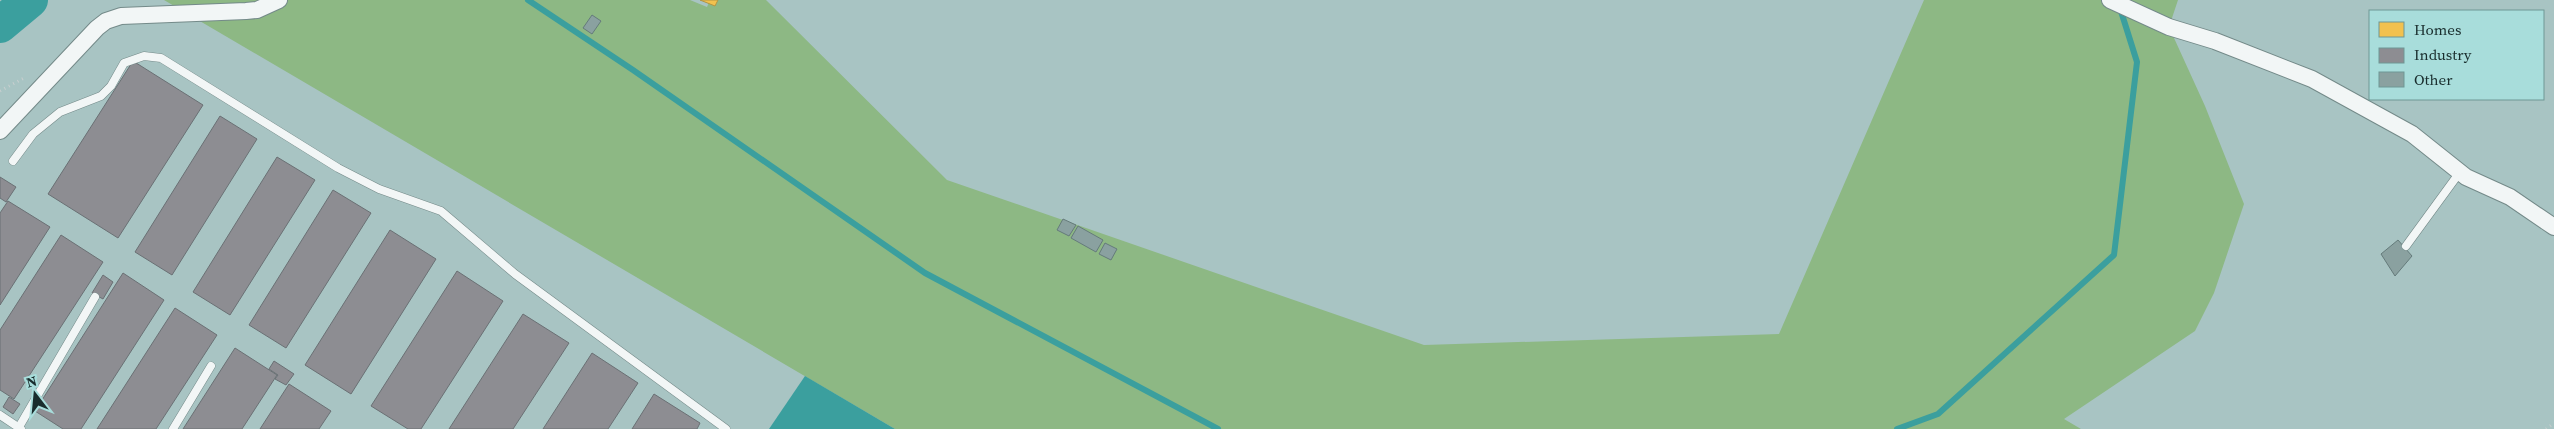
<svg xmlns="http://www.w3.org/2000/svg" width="2554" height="429" viewBox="0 0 2554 429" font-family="'Source Serif 4',serif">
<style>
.green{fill:#8db884}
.water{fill:#3b9f9e}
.homes{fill:#f2c14e;stroke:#b19544}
.industry{fill:#8d8d92;stroke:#6a7074}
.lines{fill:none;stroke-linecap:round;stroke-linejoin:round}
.stream{stroke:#3b9f9e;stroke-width:6}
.river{stroke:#3b9f9e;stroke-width:36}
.building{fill:#8aa1a0;stroke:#657b7b}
.lane-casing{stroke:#748a89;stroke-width:9}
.street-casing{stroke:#748a89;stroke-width:18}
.path{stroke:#c7cfcf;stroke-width:3;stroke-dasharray:1 4;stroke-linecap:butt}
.lane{stroke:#f2f6f6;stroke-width:8}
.street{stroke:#f2f6f6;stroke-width:16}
</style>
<rect width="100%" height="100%" fill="#a8c4c3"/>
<polygon class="green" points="164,0 690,0 707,7 710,0 766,0 947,180 1424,345 1779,334 1924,0 2178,0 2169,27 2205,106 2244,204 2214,293 2195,331 2064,419 2081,429 895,429"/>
<polygon class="water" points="805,376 895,429 769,429"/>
<polygon class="homes" points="700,0 718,0 715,6"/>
<g class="industry">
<polygon points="133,61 203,105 118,238 48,194"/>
<polygon points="220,116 257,139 172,275 135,252"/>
<polygon points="277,157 315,180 230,315 193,292"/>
<polygon points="0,177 16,187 6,202 0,198"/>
<polygon points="333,190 371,213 286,348 249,325"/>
<polygon points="8,201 50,227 0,305 0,213"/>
<polygon points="390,230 436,259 351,394 305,365"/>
<polygon points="61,235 103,262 14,399 0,390 0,330"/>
<polygon points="457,271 503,301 421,429 408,429 371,406"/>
<polygon points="123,273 164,300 81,429 63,429 35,411"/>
<polygon points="103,275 113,282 103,299 92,293"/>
<polygon points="175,308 217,335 156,429 97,429"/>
<polygon points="523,314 569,343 513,429 449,429"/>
<polygon points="235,348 277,375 242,429 183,429"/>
<polygon points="592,353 638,383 608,429 543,429"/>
<polygon points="274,361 294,374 286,385 275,379 278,375 269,369"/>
<polygon points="289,384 331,411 319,429 260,429"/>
<polygon points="654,394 700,423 697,429 632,429"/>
<polygon points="9,397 20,404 13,414 3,407"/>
</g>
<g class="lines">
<g class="stream">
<polyline points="528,0 633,70 925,273 1218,429"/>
<polyline points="1897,429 1938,414 2114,255 2137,62 2120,8"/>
</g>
<polyline class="river" points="0,25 30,0"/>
</g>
<g class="building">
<polygon points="592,15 601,21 592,34 583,28"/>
<polygon points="1063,219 1076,225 1069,236 1057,230"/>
<polygon points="1078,226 1103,240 1096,252 1071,238"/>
<polygon points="2398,240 2412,256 2395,276 2381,254"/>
<polygon points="1105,243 1117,249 1111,260 1099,254"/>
</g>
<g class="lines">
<defs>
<g id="lane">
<polyline points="13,161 33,134 60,112 101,96 111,86 124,63 144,56 161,58 338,168 379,189 441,211 515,274 726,429"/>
<polyline points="2406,246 2460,172"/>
<polyline points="0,415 21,429"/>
<polyline points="19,427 95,297"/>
<polyline points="173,429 211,366"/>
</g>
<g id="street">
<polyline points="2110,0 2169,27 2215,41 2312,79 2412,134 2466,177 2510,197 2554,227"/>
<polyline points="0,131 97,28 106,21 121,16 246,11 257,10 279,0"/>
</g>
</defs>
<use href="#lane" class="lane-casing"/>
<use href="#street" class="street-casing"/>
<g class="path">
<polyline points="0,91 24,78"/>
<polyline points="2546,429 2554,423"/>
</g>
<use href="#lane" class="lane"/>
<use href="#street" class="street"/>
</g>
<rect x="2369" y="10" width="175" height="90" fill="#a8dddb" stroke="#6f9795"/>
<rect x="2379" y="22" width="25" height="15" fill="#f2c14e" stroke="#6f9795"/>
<text x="2414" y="35" font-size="15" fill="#192d2d">Homes</text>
<rect x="2379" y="48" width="25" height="15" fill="#8d8d92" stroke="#6f9795"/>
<text x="2414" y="60" font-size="15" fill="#192d2d">Industry</text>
<rect x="2379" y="72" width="25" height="15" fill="#8aa1a0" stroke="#6f9795"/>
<text x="2414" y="85" font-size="15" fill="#192d2d">Other</text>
<g transform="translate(35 394) rotate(344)" stroke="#a8dddb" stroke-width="4" paint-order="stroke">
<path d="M0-4L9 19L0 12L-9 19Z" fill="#192d2d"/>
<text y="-8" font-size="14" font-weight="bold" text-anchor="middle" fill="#192d2d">N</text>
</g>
</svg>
